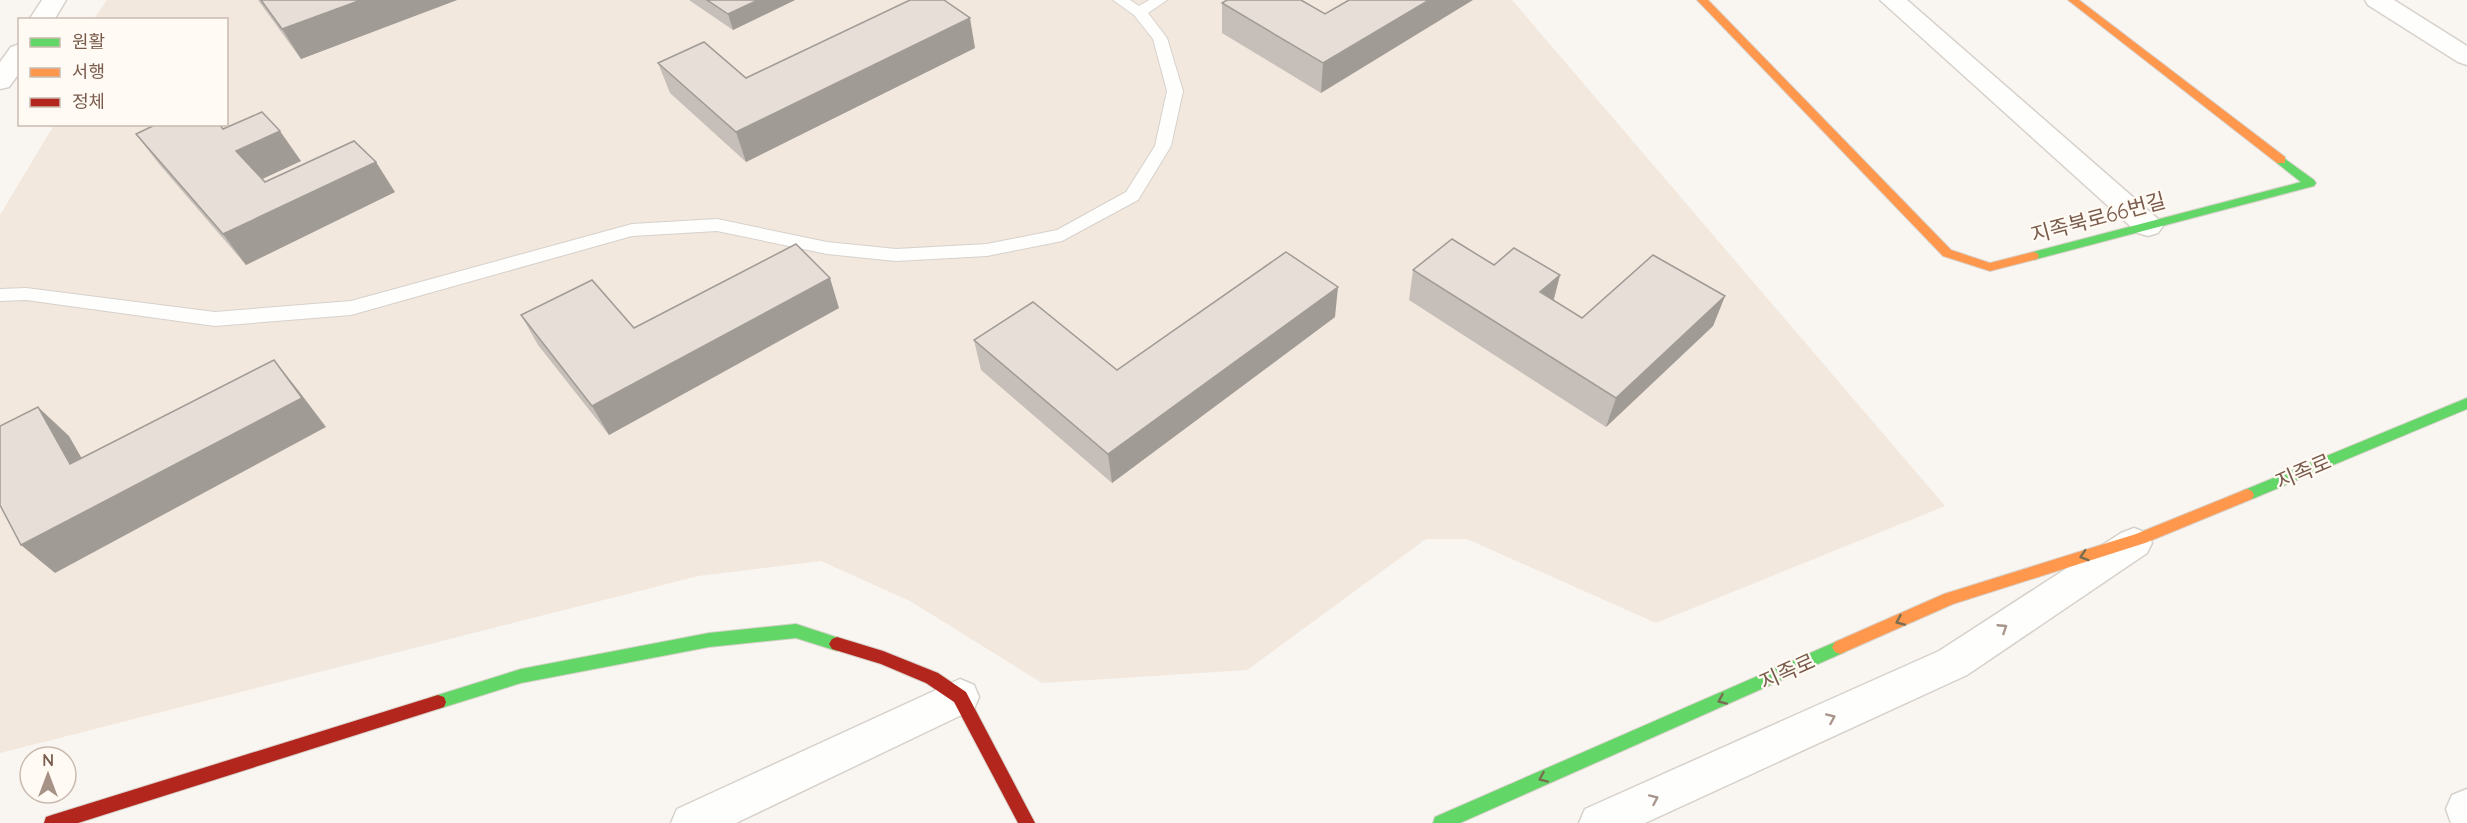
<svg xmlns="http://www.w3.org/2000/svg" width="2467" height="823" viewBox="0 0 2467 823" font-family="Quicksand,'Noto Sans KR',sans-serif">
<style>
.residential{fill:#f2e8de}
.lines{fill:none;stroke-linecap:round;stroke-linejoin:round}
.lane-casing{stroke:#d7d1cb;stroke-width:2}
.street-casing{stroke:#d7d1cb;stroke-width:3}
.fast-casing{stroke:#d9d2cb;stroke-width:2}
.slow-casing{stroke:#d9d2cb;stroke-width:2}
.jam-casing{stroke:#d9d2cb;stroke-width:2}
.lane{fill:#fefefd;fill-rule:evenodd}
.street{fill:#fefefd;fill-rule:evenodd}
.fast{fill:#63d668;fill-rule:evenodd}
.slow{fill:#ff974d;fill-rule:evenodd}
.jam{fill:#b3261e;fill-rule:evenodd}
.wall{fill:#c6bfb9}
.shaded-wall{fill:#a19b96}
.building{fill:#e6ded7;stroke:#a19b96;stroke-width:1.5}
.oneway{stroke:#776e51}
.oneway2{stroke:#a8958b}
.labels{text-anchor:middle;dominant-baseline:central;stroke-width:4.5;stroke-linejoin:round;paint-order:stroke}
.street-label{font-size:21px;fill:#7a5c4d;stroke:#fffaf3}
</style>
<rect width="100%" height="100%" fill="#f9f5f0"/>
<polygon class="residential" points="107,0 1512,0 1945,506 1656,623 1467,539 1426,539 1247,670 1042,683 910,601 821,561 698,576 0,753 0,215 54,125 226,124 226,20 94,19"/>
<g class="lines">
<defs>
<polygon id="lane" points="1113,0 1130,0 1139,6 1149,0 1167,0 1148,13 1167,38 1183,91 1171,146 1138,200 1062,241 987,256 896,261 827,254 717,231 632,236 351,315 215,326 26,300 0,301 0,289 26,288 215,312 351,301 632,224 717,219 827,242 896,249 987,244 1057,230 1126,192 1155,146 1167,91 1153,39 1134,15"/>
<g id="street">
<polygon points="42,0 66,0 54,20 29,20"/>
<polygon points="1880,0 1907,0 2158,219 2163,226 2158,233 2148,236 2138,233"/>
<polygon points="2365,0 2394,0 2467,46 2467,65 2458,62 2368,5"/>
<polygon points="20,44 20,72 9,87 0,89 0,62 11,47"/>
<polygon points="2134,528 2147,533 2152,543 2147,553 1967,675 1645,823 1579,823 1585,809 1939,651 2121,533"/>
<polygon points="960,679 974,685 979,697 974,709 736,823 671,823 677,809"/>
<polygon points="2467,789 2467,823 2451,823 2446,809 2452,795"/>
</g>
<g id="fast">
<polygon points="2281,156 2314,180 2316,183 2314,186 2033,260 2027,256 2033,252 2301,182 2277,163 2277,157"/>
<polygon points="2467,398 2467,409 2252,499 2242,499 2240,495 2242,491"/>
<polygon points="796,624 842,639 845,644 842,649 837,651 796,638 709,647 521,683 438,709 432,707 430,702 432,697 438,695 521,669 709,633"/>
<polygon points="1840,640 1845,642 1848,647 1845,652 1460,823 1433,823 1435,817"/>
</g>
<g id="slow">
<polygon points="1697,0 1708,0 1951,250 1990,263 2033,252 2037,253 2039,256 2037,259 1990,271 1943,256"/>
<polygon points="2068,0 2079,0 2285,157 2285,163 2277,163"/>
<polygon points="2247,489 2252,491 2254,495 2252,499 2145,543 1953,604 1840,654 1835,652 1832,647 1835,642 1944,594 2136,534"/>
</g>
<g id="jam">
<polygon points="837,637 883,651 938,673 966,692 1035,823 1018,823 954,702 926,683 881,664 832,649 829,644 832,639"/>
<polygon points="438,695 444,697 446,702 444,707 438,709 78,823 44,823 46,817 52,815"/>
</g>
</defs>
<use href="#lane" class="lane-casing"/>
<use href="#street" class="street-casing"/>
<use href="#fast" class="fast-casing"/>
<use href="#slow" class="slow-casing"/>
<use href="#jam" class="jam-casing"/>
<use href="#lane" class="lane"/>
<use href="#street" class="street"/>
<use href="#fast" class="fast"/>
<use href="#slow" class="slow"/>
<use href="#jam" class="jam"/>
</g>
<g class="wall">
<polygon points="258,0 457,0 301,59"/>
<polygon points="689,0 795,0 733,30"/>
<polygon points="1349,0 1321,93 1222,33 1222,3 1325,14"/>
<polygon points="975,48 746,162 670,93 658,63 746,78"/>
<polygon points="223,129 301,161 262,179 265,182 395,192 246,265 159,164 136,134"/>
<polygon points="1494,265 1560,275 1554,300 1582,318 1725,296 1713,326 1606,427 1409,300 1413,270"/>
<polygon points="839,308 609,435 538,345 521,315 634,328"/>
<polygon points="1335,317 1112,483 981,370 974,340 1117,370"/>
</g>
<g class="shaded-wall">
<polygon points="361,0 457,0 301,59 282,29"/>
<polygon points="758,0 795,0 733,30 728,14"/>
<polygon points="1429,0 1473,0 1321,93 1323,63"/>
<polygon points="970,18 975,48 746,162 736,132"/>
<polygon points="280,131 301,161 258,181 236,151"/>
<polygon points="376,162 395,192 246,265 223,234"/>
<polygon points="1560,275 1552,305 1540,292"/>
<polygon points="830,278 839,308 609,435 592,406"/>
<polygon points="1338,287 1335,317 1112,483 1108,454"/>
<polygon points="1725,296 1713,326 1606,427 1616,398"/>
<polygon points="274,360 298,390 326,427 55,573 21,545"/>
<polygon points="38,407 69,436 101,492 70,464"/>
</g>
<g class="building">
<polygon points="261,0 361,0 282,29"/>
<polygon points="707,0 758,0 728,14"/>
<polygon points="910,0 944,0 970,18 736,132 658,63 704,42 746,78"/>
<polygon points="1227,0 1301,0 1325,14 1349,0 1429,0 1323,63 1222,3"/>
<polygon points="262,112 280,131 236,151 265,182 354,141 376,162 223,234 136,134 157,124 219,124 223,129"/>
<polygon points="1452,239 1494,265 1514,248 1560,275 1540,292 1582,318 1653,255 1725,296 1616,398 1413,270"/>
<polygon points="796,244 830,278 592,406 521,315 592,280 634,328"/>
<polygon points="1286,252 1338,287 1108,454 974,340 1033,302 1117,370"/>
<polygon points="274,360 302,398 21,545 0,505 0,426 38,407 70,464"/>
</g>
<defs><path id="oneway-chevron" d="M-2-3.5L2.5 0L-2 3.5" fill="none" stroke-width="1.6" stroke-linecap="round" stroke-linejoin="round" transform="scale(1.5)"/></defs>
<g class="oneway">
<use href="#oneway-chevron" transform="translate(2084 556) rotate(162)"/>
<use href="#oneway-chevron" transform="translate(1900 621) rotate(156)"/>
<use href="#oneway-chevron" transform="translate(1722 700) rotate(156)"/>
<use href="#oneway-chevron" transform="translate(1543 778) rotate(156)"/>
</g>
<g class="oneway2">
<use href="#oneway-chevron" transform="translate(2003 628) rotate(-33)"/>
<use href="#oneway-chevron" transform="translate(1831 718) rotate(-24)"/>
<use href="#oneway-chevron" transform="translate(1654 799) rotate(-24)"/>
</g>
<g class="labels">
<g class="street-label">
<text transform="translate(2098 217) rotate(-15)">지족북로66번길</text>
<text transform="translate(2303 471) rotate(-23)">지족로</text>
<text transform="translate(1787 671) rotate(-24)">지족로</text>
</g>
</g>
<rect x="18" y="18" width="210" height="108" fill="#fffaf3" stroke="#cabbb1" stroke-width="1.5"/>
<rect x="30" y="38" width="30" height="9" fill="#63d668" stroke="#cabbb1" stroke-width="1.5"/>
<text x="72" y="48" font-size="18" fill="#7a5c4d">원활</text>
<rect x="30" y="68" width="30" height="9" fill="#ff974d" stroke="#cabbb1" stroke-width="1.5"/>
<text x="72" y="78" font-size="18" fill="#7a5c4d">서행</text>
<rect x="30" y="98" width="30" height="9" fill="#b3261e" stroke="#cabbb1" stroke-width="1.5"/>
<text x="72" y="108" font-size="18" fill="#7a5c4d">정체</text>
<g transform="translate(48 775)"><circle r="28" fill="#fffaf3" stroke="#cabbb1" stroke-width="1.5"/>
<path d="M0-4.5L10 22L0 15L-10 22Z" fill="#a69286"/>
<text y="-9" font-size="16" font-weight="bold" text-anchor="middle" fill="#7a5c4d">N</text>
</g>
</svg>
